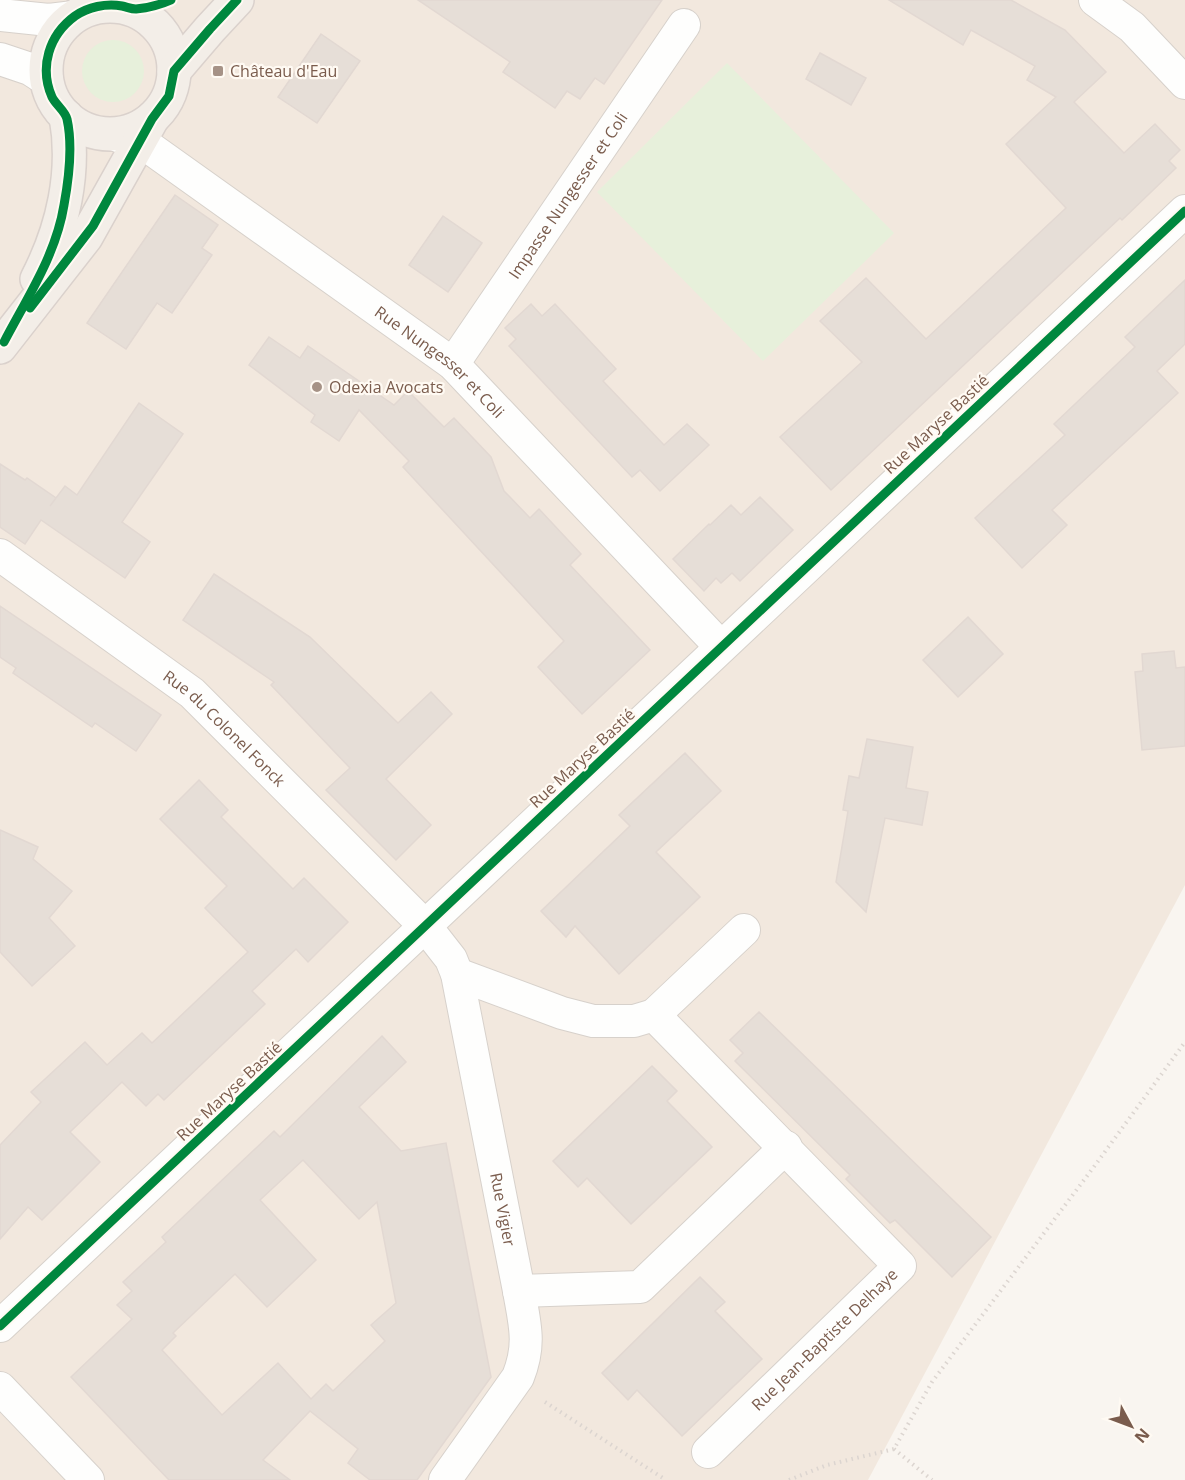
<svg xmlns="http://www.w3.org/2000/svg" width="1185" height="1480" viewBox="0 0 1185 1480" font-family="'Open Sans',sans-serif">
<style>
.residential{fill:#f2e8de}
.green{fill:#e7f0db}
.building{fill:#e6ded7;stroke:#e2d8d2;stroke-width:1.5;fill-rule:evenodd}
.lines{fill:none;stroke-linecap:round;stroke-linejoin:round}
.street-casing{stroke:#d7d1cb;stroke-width:34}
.primary-casing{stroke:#dad1cc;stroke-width:36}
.path{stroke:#dcd5d0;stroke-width:4;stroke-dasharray:1.5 4.5;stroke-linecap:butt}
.street{stroke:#fefefd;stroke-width:32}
.primary{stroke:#f3eee8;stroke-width:33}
.cycleway-casing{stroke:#fffaf3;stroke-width:13}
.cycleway{stroke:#00873e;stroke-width:9}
.poi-dot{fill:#a69286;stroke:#fffaf3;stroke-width:2}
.labels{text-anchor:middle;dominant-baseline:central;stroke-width:4.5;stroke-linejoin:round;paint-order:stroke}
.poi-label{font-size:16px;fill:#7a5c4d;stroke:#fffaf3;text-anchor:start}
.street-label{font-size:16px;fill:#7a5c4d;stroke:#fffaf3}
</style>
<rect width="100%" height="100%" fill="#f9f5f0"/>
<polygon class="residential" points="0,0 1185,0 1185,885 868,1480 0,1480"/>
<g class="green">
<circle cx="113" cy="71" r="31"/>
<polygon points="727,63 894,233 763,361 597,192"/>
</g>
<g class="building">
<polygon points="418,0 662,0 604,84 595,78 580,99 567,91 555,108 503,72 510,62"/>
<polygon points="889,0 1011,0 1065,30 1106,72 1074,102 1124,153 1155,124 1180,150 1169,161 1176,168 1122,220 1120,218 831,490 780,437 862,362 820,321 866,278 926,339 1066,208 1006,144 1056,97 1027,80 1035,66 971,30 963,45"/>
<polygon points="321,34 360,61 317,123 278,97"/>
<polygon points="820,53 866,78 851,105 806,79"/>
<polygon points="175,195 218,225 202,248 212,255 172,313 157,303 126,349 87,323"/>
<polygon points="443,216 482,243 448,292 409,265"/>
<polygon points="1185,280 1185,344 1157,371 1178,393 1052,510 1067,525 1022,568 975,518 1065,435 1054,424 1135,347 1125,337"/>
<polygon points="531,304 542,316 555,304 616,369 603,381 664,445 687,424 709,445 660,491 640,470 632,477 509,346 516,339 505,328"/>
<polygon points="269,337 300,358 308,346 394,405 408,391 444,427 454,418 491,457 504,491 509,496 530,518 539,509 581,554 570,565 650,650 582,714 538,667 564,641 403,467 409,461 359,410 339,441 311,422 315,415 249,365"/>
<polygon points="139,403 183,434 122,522 150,542 125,578 41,520 25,544 0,527 0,464 25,480 27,478 56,498 50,506 65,486 77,495"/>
<polygon points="760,497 793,530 740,581 732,573 721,583 716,578 704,591 673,559 709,524 710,525 731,505 741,515"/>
<polygon points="214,574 310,637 398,723 431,692 452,714 386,779 431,825 396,860 326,790 350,768 271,685 274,682 183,620"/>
<polygon points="0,606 161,715 136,751 95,723 92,727 13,673 16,668 0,657"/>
<polygon points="968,617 1003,654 958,697 923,660"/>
<polygon points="1174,651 1176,668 1185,667 1185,746 1142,750 1135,672 1143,671 1142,654"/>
<polygon points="867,739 913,747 906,788 928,792 922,825 885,818 866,912 836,882 848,811 843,810 849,776 859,778"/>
<polygon points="685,753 721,791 656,852 700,897 619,974 575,926 566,937 541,911 630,826 619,815"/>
<polygon points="199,780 228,810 221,817 293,889 304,878 348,922 308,962 296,949 252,991 265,1004 164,1100 158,1094 146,1106 122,1082 70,1132 100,1162 42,1220 28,1207 0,1239 0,1145 41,1102 31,1092 85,1042 107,1065 142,1033 152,1043 248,952 205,908 227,886 160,819"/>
<polygon points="0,830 38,847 33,859 72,891 49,918 75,946 32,986 0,952"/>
<polygon points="759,1012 991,1237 952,1277 895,1220 890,1223 846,1179 850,1175 735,1061 743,1053 730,1040"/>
<path d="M382,1036L406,1062L359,1107L401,1151L446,1143L491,1377L417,1480H370L348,1463L358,1449L310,1411L263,1460L290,1480H169L71,1377L132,1319L117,1305L132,1291L123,1282L166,1242L162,1237L274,1131L280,1137ZM303,1160L359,1219L377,1202L396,1303L371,1325L385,1341L333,1391L326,1384L311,1399L278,1363L222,1415L162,1350L176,1336L173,1333L235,1274L267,1307L316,1260L260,1200Z"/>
<polygon points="652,1066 677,1091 667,1101 712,1147 631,1224 587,1178 578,1187 553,1161"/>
<polygon points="700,1277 725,1302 715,1311 762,1359 682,1436 637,1390 628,1400 602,1373"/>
</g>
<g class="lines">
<defs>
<g id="street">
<polyline points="1095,0 1132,27 1185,83"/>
<polyline points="0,15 49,20 74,17"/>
<polyline points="0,59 30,69 47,80"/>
<path id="s1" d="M113,134L150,148L453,364L721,647"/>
<path id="s2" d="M453,364L684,25"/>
<path id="s3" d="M0,555L192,693L426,927L451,959L457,974L519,1291C525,1325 531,1344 518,1377L445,1480"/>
<polyline points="457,974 562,1013 593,1021 634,1021 654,1015"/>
<polyline points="519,1291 640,1287 786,1147"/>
<polyline points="0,1326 1185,211"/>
<polyline points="0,1388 88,1480"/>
<path id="s4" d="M708,1452L900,1266L654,1015L744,930"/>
</g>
<g id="primary">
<circle cx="110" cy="70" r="64"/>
<polyline points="174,71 210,29 237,0"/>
<path d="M37,279C63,229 76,172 66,116"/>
<polyline points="0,347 86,237 152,119"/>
</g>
</defs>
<use href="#street" class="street-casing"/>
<use href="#primary" class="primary-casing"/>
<g class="path">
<polyline points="113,5 117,0"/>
<polyline points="545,1402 666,1480"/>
<polyline points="894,1449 932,1480"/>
<polyline points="789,1480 827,1465 894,1449 932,1382 1096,1164 1185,1042"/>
</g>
<use href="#street" class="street"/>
<use href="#primary" class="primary"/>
<defs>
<g id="cycleway">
<polyline points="30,308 93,226 152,119 169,96 174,71 210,29 237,0"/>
<path d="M4,342C27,298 56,255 64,205C69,178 73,146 67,119C65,111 56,105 52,97C39,67 49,35 75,16C88,7 106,3 122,6C127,7 131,9 136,9C147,8 160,5 171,0"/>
<polyline points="0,1326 1185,211"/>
</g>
</defs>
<use href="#cycleway" class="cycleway-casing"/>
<use href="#cycleway" class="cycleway"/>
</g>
<g class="poi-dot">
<rect x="212" y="65" width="12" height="12" rx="3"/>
<circle cx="317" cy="387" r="6"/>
</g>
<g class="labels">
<g class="poi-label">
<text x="230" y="71">Château d'Eau</text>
<text x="329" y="387">Odexia Avocats</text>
</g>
<g class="street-label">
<text stroke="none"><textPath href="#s2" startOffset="204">Impasse Nungesser et Coli</textPath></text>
<text stroke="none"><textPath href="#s1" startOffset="400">Rue Nungesser et Coli</textPath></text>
<text transform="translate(936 424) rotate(-43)">Rue Maryse Bastié</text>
<text stroke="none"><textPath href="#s3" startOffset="284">Rue du Colonel Fonck</textPath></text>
<text transform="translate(582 758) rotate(-43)">Rue Maryse Bastié</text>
<text transform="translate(229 1091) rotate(-43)">Rue Maryse Bastié</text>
<text stroke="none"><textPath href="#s3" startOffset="864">Rue Vigier</textPath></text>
<text stroke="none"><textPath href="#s4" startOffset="162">Rue Jean-Baptiste Delhaye</textPath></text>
</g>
</g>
<g transform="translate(1131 1426) rotate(131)" stroke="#fffaf3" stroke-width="4.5" paint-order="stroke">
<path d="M0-4.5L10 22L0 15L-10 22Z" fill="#7a5c4d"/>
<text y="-9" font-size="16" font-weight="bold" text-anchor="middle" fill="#7a5c4d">N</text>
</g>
</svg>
